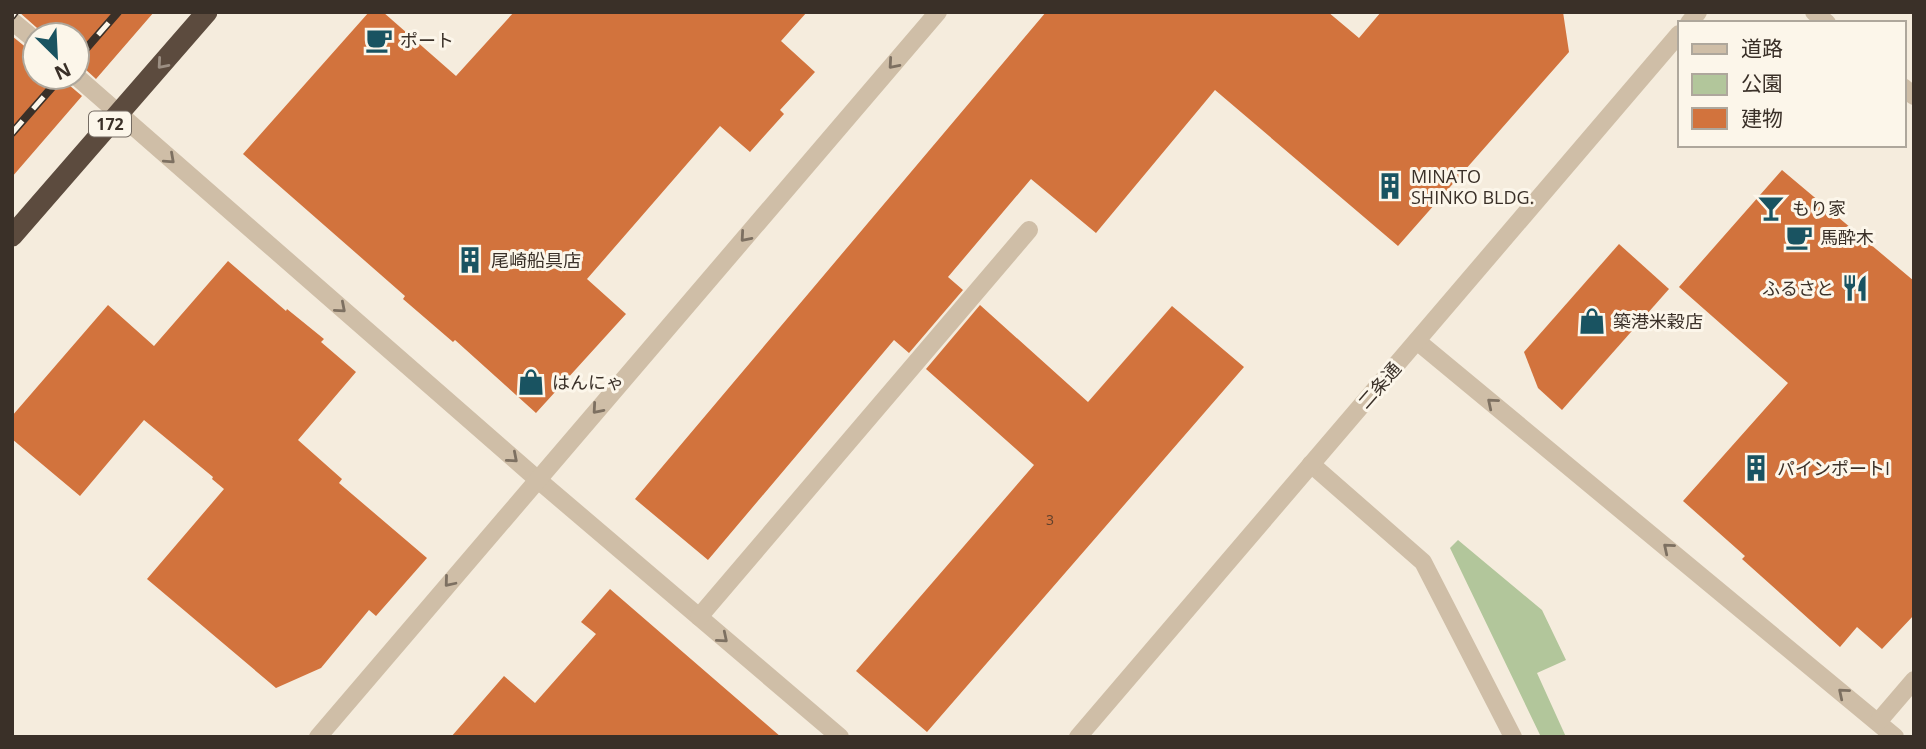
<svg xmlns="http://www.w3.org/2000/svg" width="1926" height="749" viewBox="0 0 1926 749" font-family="'Open Sans','Noto Sans JP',sans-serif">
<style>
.green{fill:#b2c69b}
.building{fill:#d2733d}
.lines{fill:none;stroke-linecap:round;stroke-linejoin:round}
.minor{stroke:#cfbea7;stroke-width:18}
.highway{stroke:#5c4b3e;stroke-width:21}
.rail-casing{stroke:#3a3028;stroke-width:8}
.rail{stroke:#fcf6ea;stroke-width:5;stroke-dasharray:16;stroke-linecap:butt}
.oneway{stroke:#9c8f83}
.oneway2{stroke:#7d7061}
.labels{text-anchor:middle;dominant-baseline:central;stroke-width:6;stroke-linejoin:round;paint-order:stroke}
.number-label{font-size:14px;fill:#60412d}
.shield{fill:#fcf6ea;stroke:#746b62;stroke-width:2}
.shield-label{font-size:16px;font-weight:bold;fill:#3a3028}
.poi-label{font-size:18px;fill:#3a3028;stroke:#fcf6ea;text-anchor:start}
.street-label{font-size:18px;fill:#3a3028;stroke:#fcf6ea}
</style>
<rect width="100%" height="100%" fill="#f5ecdd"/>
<polygon class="green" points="1458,540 1542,610 1566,660 1537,673 1566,737 1541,737 1450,548"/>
<g class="building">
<polygon points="19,12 154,12 96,79 84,68 77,66 77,35 45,35"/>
<polygon points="369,12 383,12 456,76 514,12 807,12 781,41 815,72 780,110 784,114 750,152 720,126 587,279 626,314 536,413 455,340 453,342 403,299 405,296 243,154"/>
<polygon points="1046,12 1328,12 1359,38 1381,12 1563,12 1569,52 1398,246 1215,90 1096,233 1031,179 948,277 963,290 909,353 894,340 708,560 635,499"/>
<polygon points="12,36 28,49 35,51 35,77 66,77 69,85 82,96 12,177"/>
<polygon points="1782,170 1914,281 1914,615 1882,649 1857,627 1840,647 1742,559 1745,556 1683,501 1788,383 1679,287"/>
<polygon points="1619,244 1669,289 1562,410 1538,388 1524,352"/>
<polygon points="228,261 286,311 287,309 324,339 321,342 356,372 298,440 342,479 339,483 427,558 376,616 369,610 321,668 276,688 147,579 224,489 212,479 213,477 144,420 80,496 12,439 12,416 108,305 154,346"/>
<polygon points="980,305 1088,402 1172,306 1244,367 927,732 856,671 1034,465 926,369"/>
<polygon points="610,589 781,737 451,737 504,676 535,703 596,634 581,622"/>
</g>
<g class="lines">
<g class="minor">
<polyline points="1814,12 1827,23"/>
<polyline points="12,21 35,40"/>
<polyline points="1689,23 1698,12"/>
<polyline points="77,77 537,479 840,737"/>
<polyline points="1903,87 1914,96"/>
<polyline points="1417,341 1895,737"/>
<polyline points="1311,464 1423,562 1513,737"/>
<polyline points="699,617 1029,230"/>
<polyline points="1878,722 1914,680"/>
<polyline points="318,737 938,12"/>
<polyline points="1078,737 1679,34"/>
</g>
<polyline class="highway" points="12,236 207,12"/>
<defs>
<g id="rail">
<polyline points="12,16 15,12"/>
<polyline points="77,59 118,12"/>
<polyline points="12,133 61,77"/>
</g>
</defs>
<use href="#rail" class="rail-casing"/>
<use href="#rail" class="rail"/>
</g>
<defs><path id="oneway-chevron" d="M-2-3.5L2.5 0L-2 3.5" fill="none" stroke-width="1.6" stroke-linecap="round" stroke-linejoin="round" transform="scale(1.75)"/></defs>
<use class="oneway" href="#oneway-chevron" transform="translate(162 64) rotate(131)"/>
<g class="oneway2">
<use href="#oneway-chevron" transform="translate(893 64) rotate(131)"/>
<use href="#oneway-chevron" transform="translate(170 159) rotate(42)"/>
<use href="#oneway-chevron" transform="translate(745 237) rotate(131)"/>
<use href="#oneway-chevron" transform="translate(341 308) rotate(41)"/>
<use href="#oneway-chevron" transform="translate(1492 403) rotate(-140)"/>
<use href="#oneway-chevron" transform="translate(597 409) rotate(131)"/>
<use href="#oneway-chevron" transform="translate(513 458) rotate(41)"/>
<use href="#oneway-chevron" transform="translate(1668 548) rotate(-140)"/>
<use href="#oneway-chevron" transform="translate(449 582) rotate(130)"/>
<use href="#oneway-chevron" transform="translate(723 638) rotate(40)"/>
<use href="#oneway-chevron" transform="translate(1843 693) rotate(-140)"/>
</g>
<defs>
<symbol id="cafe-bare" viewBox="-9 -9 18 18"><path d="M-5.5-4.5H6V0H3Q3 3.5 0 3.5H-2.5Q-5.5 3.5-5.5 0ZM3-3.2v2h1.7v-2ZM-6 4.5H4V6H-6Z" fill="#195361" stroke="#fcf6ea" stroke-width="2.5" paint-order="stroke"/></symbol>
<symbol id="building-bare" viewBox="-9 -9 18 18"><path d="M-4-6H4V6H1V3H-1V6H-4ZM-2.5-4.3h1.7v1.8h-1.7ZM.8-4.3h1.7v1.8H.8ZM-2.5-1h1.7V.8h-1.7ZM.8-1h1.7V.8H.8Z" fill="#195361" stroke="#fcf6ea" stroke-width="2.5" paint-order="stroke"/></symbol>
<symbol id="bar-bare" viewBox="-9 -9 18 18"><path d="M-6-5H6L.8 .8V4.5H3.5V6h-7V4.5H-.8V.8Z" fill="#195361" stroke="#fcf6ea" stroke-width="2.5" paint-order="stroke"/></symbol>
<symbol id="restaurant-bare" viewBox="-9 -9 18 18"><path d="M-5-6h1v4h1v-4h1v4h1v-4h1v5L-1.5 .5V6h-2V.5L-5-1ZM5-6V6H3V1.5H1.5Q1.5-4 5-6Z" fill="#195361" stroke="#fcf6ea" stroke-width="2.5" paint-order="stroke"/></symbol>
<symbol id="shop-bare" viewBox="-9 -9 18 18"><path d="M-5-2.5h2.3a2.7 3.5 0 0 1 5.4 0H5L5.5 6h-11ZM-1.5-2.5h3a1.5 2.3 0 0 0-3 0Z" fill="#195361" stroke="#fcf6ea" stroke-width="2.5" paint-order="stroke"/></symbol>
</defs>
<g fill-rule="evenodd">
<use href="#cafe-bare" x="360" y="21" width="38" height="38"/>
<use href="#building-bare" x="1371" y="167" width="38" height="38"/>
<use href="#bar-bare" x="1752" y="189" width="38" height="38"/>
<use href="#cafe-bare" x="1780" y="218" width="38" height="38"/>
<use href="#building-bare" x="451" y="241" width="38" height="38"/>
<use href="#restaurant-bare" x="1836" y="269" width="38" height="38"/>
<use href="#shop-bare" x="1573" y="302" width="38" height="38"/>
<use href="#shop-bare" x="512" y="363" width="38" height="38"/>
<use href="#building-bare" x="1737" y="449" width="38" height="38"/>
</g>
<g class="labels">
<g class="number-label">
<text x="1050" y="519">3</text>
</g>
<rect class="shield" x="89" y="111.5" width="42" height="25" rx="5"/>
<g class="shield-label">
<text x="110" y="124">172</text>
</g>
<g class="poi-label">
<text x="400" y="40">ポート</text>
<text x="1411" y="176">MINATO<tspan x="1411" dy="21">SHINKO BLDG.</tspan></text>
<text x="1792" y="208">もり家</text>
<text x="1820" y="237">馬酔木</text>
<text x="491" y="260">尾崎船具店</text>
<text x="1834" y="288" text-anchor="end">ふるさと</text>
<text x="1613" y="321">築港米穀店</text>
<text x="552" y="382">はんにゃ</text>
<text x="1777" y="468">パインポートI</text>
</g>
<g class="street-label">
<text transform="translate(1379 385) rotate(-49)">二条通</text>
</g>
</g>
<rect width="1926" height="749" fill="none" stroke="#3a3028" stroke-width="28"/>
<rect x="1678" y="21" width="228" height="126" fill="#fcf6ea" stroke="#aea79c" stroke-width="2"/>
<rect x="1692" y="44" width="35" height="10" fill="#cfbea7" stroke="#aea79c" stroke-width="2"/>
<text x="1741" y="56" font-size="21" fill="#3a3028">道路</text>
<rect x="1692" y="74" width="35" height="21" fill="#b2c69b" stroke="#aea79c" stroke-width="2"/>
<text x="1741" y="91" font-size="21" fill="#3a3028">公園</text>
<rect x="1692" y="108" width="35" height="21" fill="#d2733d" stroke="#aea79c" stroke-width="2"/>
<text x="1741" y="126" font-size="21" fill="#3a3028">建物</text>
<g transform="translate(56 56) rotate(156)"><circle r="33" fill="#fcf6ea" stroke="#aea79c" stroke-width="2"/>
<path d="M0-5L12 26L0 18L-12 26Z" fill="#195361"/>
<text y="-10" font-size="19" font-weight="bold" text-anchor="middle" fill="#3a3028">N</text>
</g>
</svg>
